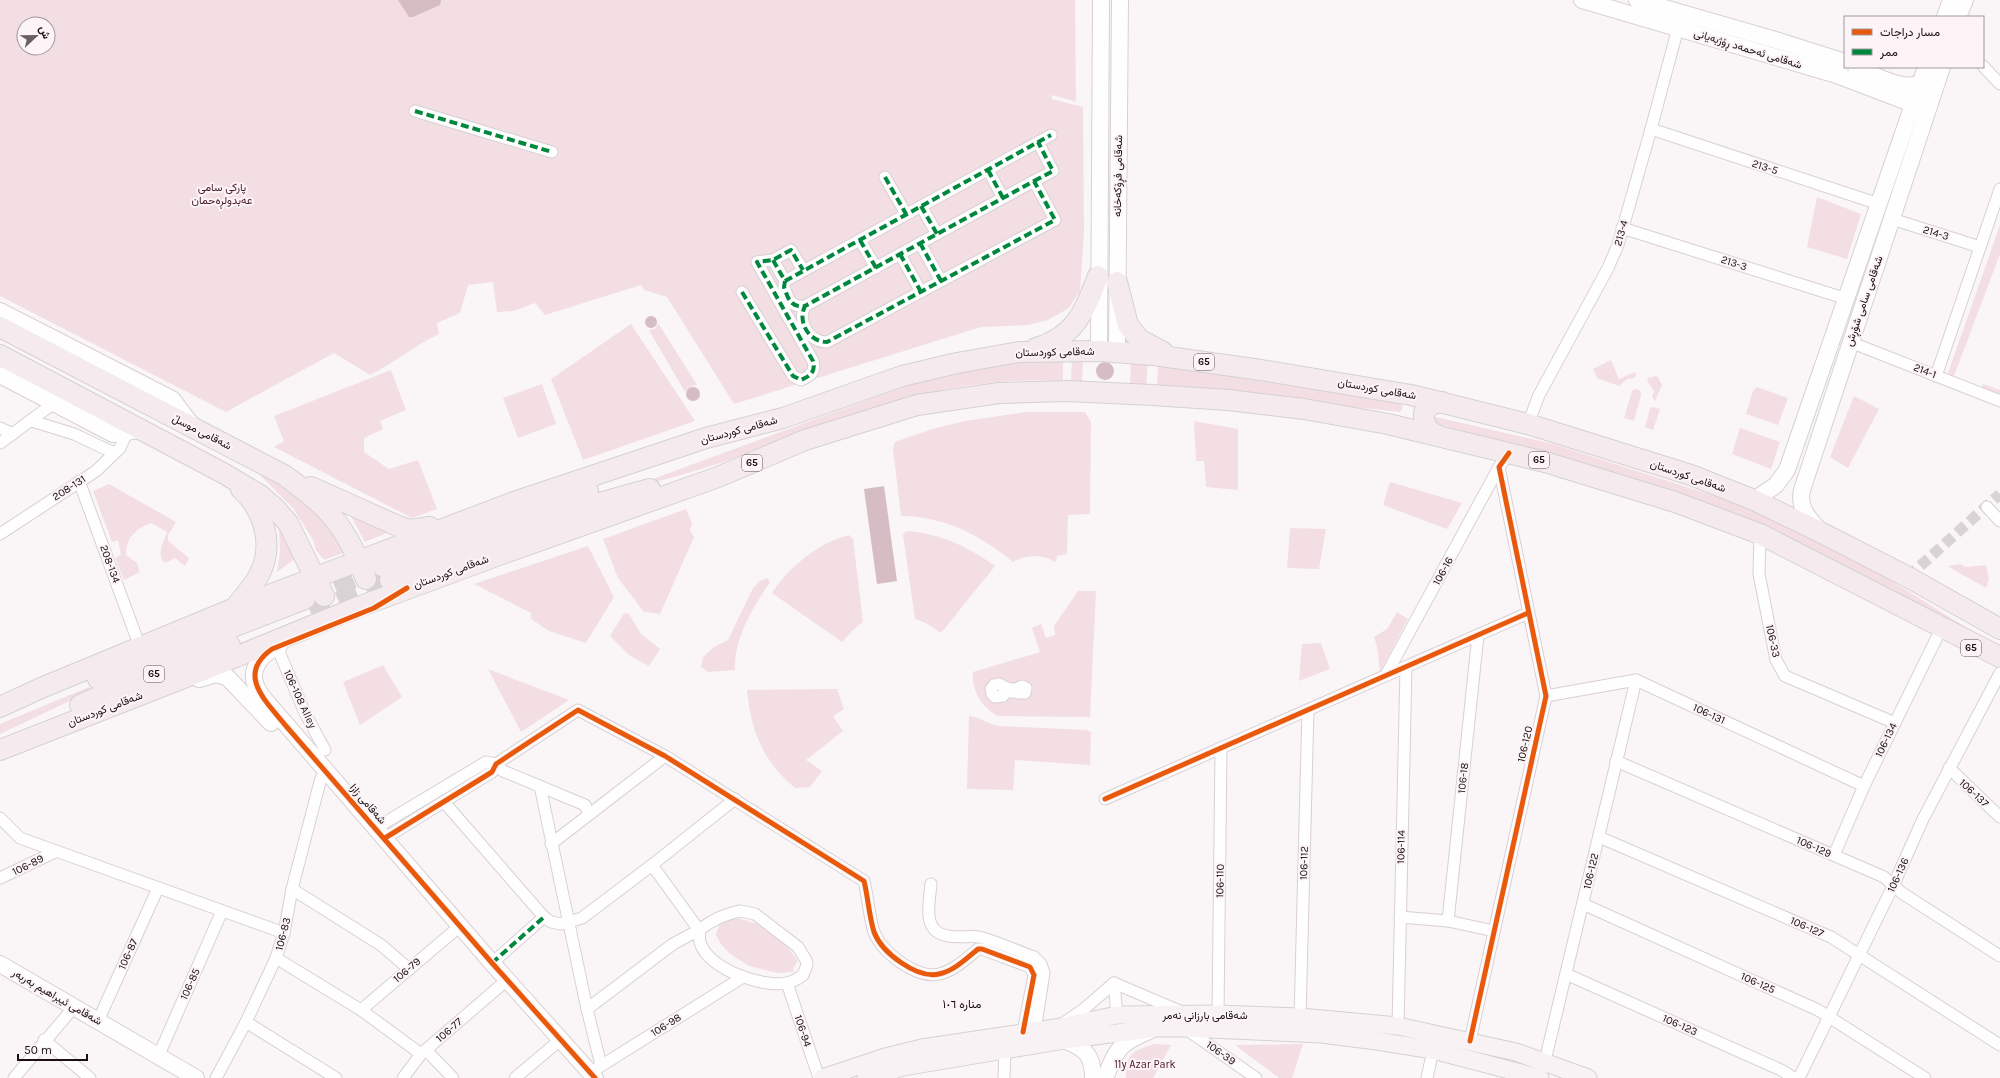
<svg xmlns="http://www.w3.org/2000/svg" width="2000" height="1078" viewBox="0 0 2000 1078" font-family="Karla,Vazirmatn,sans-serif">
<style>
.green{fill:#f3dee3;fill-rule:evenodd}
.water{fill:#d6bcc3}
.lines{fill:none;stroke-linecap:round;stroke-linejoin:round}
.street-tunnel{stroke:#d9d3d5;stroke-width:11;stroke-dasharray:11 5.5;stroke-linecap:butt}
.highway-tunnel{stroke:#d9d3d5;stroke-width:20;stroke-dasharray:20 10;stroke-linecap:butt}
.street-casing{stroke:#d8d0d2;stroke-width:13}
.secondary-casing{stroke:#d8d0d2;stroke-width:18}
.primary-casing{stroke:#d4d1d1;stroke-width:19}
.highway-casing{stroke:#d4d1d1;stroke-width:22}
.street{stroke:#fefefe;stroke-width:11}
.secondary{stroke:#fefefe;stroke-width:16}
.primary{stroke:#f8f2f4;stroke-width:17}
.highway{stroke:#f5ebee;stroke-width:20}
.quiet{stroke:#00873e;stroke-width:4;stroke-dasharray:8 4;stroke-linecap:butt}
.cycleway-casing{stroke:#fcf4f6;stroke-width:8}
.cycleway{stroke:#e8590c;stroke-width:5}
.labels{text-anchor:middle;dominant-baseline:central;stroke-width:4;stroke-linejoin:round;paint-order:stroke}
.shield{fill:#fcf4f6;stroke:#5e5457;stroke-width:1}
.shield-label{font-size:10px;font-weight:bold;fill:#1b0f13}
.street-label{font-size:11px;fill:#1b0f13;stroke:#fcf4f6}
.park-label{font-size:11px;fill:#48182a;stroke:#fcf4f6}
.neighbourhood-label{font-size:12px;fill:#1b0f13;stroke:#fcf4f6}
</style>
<rect width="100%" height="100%" fill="#faf6f7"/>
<g class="green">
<path d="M0,0H1075L1076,102L1052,95V99L1083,107L1084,233L1080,291L1069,308L1048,320L1028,325L981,327L734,404L667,297L644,290L641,285L545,315L535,303L514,311L497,312L493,282L468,285L460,313L437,323L439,334C415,345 394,363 370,375L334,353L226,412L0,296ZM24,24H48V48H24Z"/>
<polygon points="1817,197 1861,214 1847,259 1807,247"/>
<polygon points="2000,225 2000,254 1954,376 1948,373"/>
<polygon points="658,323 697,385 690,387 685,392 649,330 655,329"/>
<polygon points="631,324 695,421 583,460 551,379"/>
<polygon points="1072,357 1083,357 1082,383 1071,382"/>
<path d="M1063,358V381C970,376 888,400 802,432C773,443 744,455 714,465C680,476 646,484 612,494L919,381L973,368L1034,360Z"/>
<polygon points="1131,360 1148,362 1146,386 1130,385"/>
<polygon points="1611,360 1619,379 1635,372 1636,375 1635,378 1627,379 1619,386 1597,378 1593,369"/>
<polygon points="1158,365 1401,403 1403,408 1400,412 1157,386"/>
<polygon points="391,370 406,410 380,421 383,429 364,438 364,452 389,469 418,460 437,509 412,518 274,447 284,441 274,416"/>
<polygon points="1653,376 1658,377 1662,385 1655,401 1652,397 1654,391 1647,381 1649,377 1652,378"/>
<polygon points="542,384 556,424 518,438 503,398"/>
<polygon points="1983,384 2000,390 2000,399 1981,391"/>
<polygon points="1757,387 1788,398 1778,425 1746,414 1753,391"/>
<polygon points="1635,389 1640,390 1641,395 1634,421 1624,418 1632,391"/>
<polygon points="1854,396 1879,409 1848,468 1830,457"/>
<polygon points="1653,407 1660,409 1653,430 1645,427 1650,408"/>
<path d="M1026,412H1085L1091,422L1090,514L1068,515L1067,554L1057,556L1056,561L1054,562C1044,554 1023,555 1013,562C979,534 945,517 901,516L893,449L895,442L932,429L965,421Z"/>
<polygon points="1436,417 1553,444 1727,500 1785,523 1868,566 1997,647 1862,576 1549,455 1434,423 1433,419"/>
<polygon points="1194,421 1238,429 1238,490 1206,487 1204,461 1196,461"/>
<polygon points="1740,428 1780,442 1771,469 1732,454"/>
<polygon points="254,469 297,488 346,545 343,553 324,560 316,550 313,540 293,508"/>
<polygon points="1390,482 1462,503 1447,529 1383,505"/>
<path d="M109,484L176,522L168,535V541L189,558L185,566L175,558L166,563C155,557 164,541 167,532L151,523C136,529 126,537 126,555L137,563L140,572L124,580L115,558L121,555L118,540L112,542L93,491Z"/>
<polygon points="345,505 394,530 365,542"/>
<polygon points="686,509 692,524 690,530 694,537 660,614 644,612 618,578 603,539"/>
<polygon points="280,525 299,556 277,572 280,552 279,530"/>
<polygon points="1290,528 1326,529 1319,569 1287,568"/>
<path d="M910,531C945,536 967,546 995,566L941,633L926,623L915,619L903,535L905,532Z"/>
<path d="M849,535L853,539L863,622L854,629L842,642L772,593C789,567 818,543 849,535Z"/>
<polygon points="588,546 614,597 586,643 549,631 531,619 531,613 474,584"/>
<polygon points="1961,564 1965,567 1986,565 1989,579 1986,588 1947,566"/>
<path d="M767,578L770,582C753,608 734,637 735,670L708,672L701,667L703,657L714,647L728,640L753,588L760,581Z"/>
<path d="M1078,591H1096L1090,717L998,716C982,708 971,690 973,672L1040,652L1032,628L1041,624L1046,638L1055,635L1054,626Z"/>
<polygon points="1397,612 1408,619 1380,672 1377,646 1374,637 1387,629"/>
<polygon points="624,613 629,614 641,634 660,649 649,666 630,656 610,636"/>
<polygon points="1321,643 1330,669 1299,681 1302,644"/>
<polygon points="383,665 402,697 360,725 343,682"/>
<polygon points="488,669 569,700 521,732"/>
<polygon points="89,687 91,691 0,734 0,724"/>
<path d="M837,689L844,709L833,716L843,731L806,760L822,771L810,787L795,788C763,761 751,732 747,690Z"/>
<path d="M969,716C980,717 988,724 999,726L1086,730L1091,732L1090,765L1015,760L1013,790L967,789Z"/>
<path d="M733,918C744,918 752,925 762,923L785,944L798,961L793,968L794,972L777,973L749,966L730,954L721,944L716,935L719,925Z"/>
<path d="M1154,1044L1171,1045L1153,1078H1126C1127,1053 1130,1052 1154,1044Z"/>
<polygon points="1303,1044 1292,1078 1279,1078 1235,1045"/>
</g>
<g class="water">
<polygon points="398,0 441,0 440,5 413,17 409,17"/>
<circle cx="651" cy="322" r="6"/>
<circle cx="1105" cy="371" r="9"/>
<circle cx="693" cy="394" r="7"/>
<polygon points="884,486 897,581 877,584 864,489"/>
</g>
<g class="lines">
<polyline class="street-tunnel" points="1908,577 2000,494"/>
<g class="highway-tunnel">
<polyline points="307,598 381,567"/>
<polyline points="311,613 390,580"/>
</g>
<defs>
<g id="street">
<polyline points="1983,66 2000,84"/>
<polyline points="415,111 552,152"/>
<polyline points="1651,129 1879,204"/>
<polyline points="988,170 1003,198"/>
<polyline points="885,177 906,214"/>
<polyline points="1034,181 1053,171 1038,142"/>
<polyline points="921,206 937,234"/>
<polyline points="1892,219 1980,247"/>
<polyline points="1622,228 1847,299"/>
<polyline points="860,240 876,268"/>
<polyline points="920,243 941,281"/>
<polyline points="900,254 921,292"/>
<path d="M773,260L785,281L784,287C788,299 791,308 805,306C797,322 809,342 827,342L1055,220L1034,181L805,306"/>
<polyline points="785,281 1051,135"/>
<path d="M742,292L793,376L801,380C810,376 816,372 813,361L757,262L773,260L791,250L803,270"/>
<polyline points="1850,342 2000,401"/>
<polyline points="1936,376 2000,189"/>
<polyline points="32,421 74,434 114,453"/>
<polyline points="1528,424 1539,395 1608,268 1618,245 1651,129 1678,28"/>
<polyline points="0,428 13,434"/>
<polyline points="0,443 54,403"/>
<polyline points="79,481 140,647"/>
<polyline points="1987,507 2000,521"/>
<polyline points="0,534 96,471 120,448 127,432"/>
<polyline points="1760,534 1759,574 1776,660 1785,676 1895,723"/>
<polyline points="277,647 305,713 325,750"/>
<polyline points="1386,675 1499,467"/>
<path d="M999,684C1007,689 1013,691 1022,686L1026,688L1025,693H1018V690L1015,692H1004L1003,696L995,697L992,694L991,689L994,685Z"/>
<polyline points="1546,696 1636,680 1864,786"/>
<polyline points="1616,761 1884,877 1902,893 2000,956"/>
<polyline points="1949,768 2000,817"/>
<polyline points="540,786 587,1009 601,1065"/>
<polyline points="1105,799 1528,613"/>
<polyline points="444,802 544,917 551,922 561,924 582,918 652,865 735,799"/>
<polyline points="0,818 20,838 284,933"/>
<polyline points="376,828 486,762 496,764 503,771 585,805 589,814"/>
<polyline points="1599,837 1831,937 2000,1045"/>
<path d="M385,838L492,772L496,764L578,710L665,756L864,881C868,897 869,916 874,932C882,953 917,979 939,974C954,971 967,958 978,949H982L1030,967L1034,975L1023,1032"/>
<polyline points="551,844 665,756"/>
<polyline points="1834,855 1864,786 1942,627"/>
<polyline points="0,878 55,852"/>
<path d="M931,884C930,897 925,919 934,929C945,941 966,935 979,937C997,941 1016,951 1034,957L1041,964L1044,973L1035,1030"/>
<polyline points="292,889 381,945 408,968"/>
<polyline points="1583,904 1818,1010 1925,1078"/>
<path d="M740,911L755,914L798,947L806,960L807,965L803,975C799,978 792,982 787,983C763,988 707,969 700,942C699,939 700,934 699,930C712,920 724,914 740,911Z"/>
<polyline points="1400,917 1448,921 1494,931"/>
<polyline points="1448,921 1478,635"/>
<polyline points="276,958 361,1010 421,1054"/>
<polyline points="492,963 544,917"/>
<polyline points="1566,974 1781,1070 1794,1078"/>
<polyline points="787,983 819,1078"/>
<polyline points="1114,983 1182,1012"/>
<polyline points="1114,983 1117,1015"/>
<polyline points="587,1009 673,944 699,930 652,865"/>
<polyline points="361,1010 453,932"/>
<polyline points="1218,1014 1221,748"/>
<polyline points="1300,1017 1308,710"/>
<polyline points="98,1021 158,888"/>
<polyline points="246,1022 336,1078"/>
<polyline points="1065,1022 1084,1009 1114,983"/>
<polyline points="1398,1026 1406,667"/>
<polyline points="1186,1029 1256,1078"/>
<polyline points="44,1040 90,1078"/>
<polyline points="1470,1041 1546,696 1499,467 1509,453"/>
<polyline points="426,1050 453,1078"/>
<polyline points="158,1057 222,911"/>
<polyline points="1545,1061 1636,680"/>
<polyline points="596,1069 743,977"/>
<polyline points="14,1078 74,1007"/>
<polyline points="216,1078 246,1022 276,958 284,933 292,889 321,778"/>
<polyline points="403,1078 421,1054 500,986"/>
<polyline points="515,1078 553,1046"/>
<polyline points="1004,1078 1005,1050"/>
<polyline points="1427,1078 1433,1050"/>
<polyline points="1799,1078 1893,886 1923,819 2000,673"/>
</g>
<g id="secondary">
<polyline points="1582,0 1837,75 1913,104"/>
<polyline points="1637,0 1779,41 1845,62"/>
<polyline points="1945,17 1951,0"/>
<polyline points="1958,17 1965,0"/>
<path d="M1856,67C1873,74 1903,92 1920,83"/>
<polyline points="0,311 172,399 194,428"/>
<polyline points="1099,351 1101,0"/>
<polyline points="1117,352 1120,0"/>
<polyline points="0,375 113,434 138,430"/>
<polyline points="1754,500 1776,485 1787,470 1926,67"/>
<path d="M1819,530C1808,517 1798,508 1802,490L1942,67"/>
<path d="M279,646C264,652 248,668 256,686C258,691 262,696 265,700L492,963L595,1078"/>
<polyline points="199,679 216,674 227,677 271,723"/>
<polyline points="0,964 196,1078"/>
<path d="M1064,1040C1085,1048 1093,1055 1093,1078"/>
<path d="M1106,1076C1116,1048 1121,1043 1149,1031"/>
</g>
<g id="primary">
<polyline points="822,1078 885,1057 922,1048 1055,1028 1117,1015 1218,1014 1300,1017 1398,1026 1516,1052 1588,1078"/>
<polyline points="866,1078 903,1067 1064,1040 1156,1028 1185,1028 1321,1034 1377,1041 1433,1050 1540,1078"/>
</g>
<g id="highway">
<polyline points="1117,282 1128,325 1139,339 1163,352"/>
<path d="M0,327L284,475C329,507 346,526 366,579"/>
<path d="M1036,348C1075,337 1085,311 1098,276"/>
<polyline points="0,355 223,473 260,495 275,508 288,523 324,596"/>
<path d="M1437,435C1427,431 1423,424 1424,413L1431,404L1442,402"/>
<polyline points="311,487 398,526 410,530 430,527"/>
<polyline points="382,566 588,491"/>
<path d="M390,580C475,546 561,512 650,489"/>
<path d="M235,608C243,597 254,586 260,573C274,545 264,510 241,489"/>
<polyline points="98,679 305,599"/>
<polyline points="80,705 113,690 230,645"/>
<polyline points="0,707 41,688 235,608 514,502 706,438 783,418 902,376 957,363 1019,352 1099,351 1154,355 1261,370 1411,395 1528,424 1691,475 1754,500 1820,532 1908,577 2000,629"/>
<polyline points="0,750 199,672 353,609 499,555 718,477 805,440 917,405 999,393 1068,391 1152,395 1228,400 1304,409 1388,424 1545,462 1675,502 1760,534 2000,657"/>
</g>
</defs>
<use href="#street" class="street-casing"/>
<use href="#secondary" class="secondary-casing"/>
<use href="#primary" class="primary-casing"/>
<use href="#highway" class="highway-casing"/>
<use href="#street" class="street"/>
<use href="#secondary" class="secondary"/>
<use href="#primary" class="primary"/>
<use href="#highway" class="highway"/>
<g class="quiet">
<polyline points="415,111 552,152"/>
<polyline points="988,170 1003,198"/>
<polyline points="885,177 906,214"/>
<polyline points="1034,181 1053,171 1038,142"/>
<polyline points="921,206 937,234"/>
<polyline points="860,240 876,268"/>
<polyline points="920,243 941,281"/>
<polyline points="900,254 921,292"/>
<path d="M773,260L785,281L784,287C788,299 791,308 805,306C797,322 809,342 827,342L1055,220L1034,181L805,306"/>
<polyline points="785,281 1051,135"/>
<path d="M742,292L793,376L801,380C810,376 816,372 813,361L757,262L773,260L791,250L803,270"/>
<polyline points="492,963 544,917"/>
</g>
<defs>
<g id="cycleway">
<path d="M407,588L374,608L272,649C235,675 267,702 286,726L492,963L595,1078"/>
<polyline points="1105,799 1528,613"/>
<path d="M385,838L492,772L496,764L578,710L665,756L864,881C868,897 869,916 874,932C882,953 917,979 939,974C954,971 967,958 978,949H982L1030,967L1034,975L1023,1032"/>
<polyline points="1470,1041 1546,696 1499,467 1509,453"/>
</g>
</defs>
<use href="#cycleway" class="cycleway-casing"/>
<use href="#cycleway" class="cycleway"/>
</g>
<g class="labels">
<g class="shield">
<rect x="1194" y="354" width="20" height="16" rx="3"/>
<rect x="1529" y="452" width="20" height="16" rx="3"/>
<rect x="742" y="455" width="20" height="16" rx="3"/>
<rect x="1961" y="640" width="20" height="16" rx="3"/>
<rect x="144" y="666" width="20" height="16" rx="3"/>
</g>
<g class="shield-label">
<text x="1204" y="362">65</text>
<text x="1539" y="460">65</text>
<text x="752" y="463">65</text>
<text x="1971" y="648">65</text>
<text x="154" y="674">65</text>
</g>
<g class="street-label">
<text transform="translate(1748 49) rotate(17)">شەقامی ئەحمەد ڕۆژبەیانی</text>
<text transform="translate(1765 167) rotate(18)">213-5</text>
<text transform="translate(1118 176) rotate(-89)">شەقامی فڕۆکەخانە</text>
<text transform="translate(1621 233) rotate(-74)">213-4</text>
<text transform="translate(1936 233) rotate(17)">214-3</text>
<text transform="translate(1734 263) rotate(18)">213-3</text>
<text transform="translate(1864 301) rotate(-71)">شەقامی سامی شۆڕش</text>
<text transform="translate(1055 352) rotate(-1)">شەقامی کوردستان</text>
<text transform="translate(1925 371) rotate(21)">214-1</text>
<text transform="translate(1377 389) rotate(10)">شەقامی کوردستان</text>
<text transform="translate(739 430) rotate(-15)">شەقامی کوردستان</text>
<text transform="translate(202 432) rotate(27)">شەقامی موسڵ</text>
<text transform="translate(1688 476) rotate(19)">شەقامی کوردستان</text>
<text transform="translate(69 488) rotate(-33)">208-131</text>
<text transform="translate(110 564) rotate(70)">208-134</text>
<text transform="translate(1443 571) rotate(-61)">106-16</text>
<text transform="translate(451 572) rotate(-20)">شەقامی کوردستان</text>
<text transform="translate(1773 641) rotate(78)">106-33</text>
<text transform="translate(300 699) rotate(65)">106-108 Alley</text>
<text transform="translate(105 709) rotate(-21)">شەقامی کوردستان</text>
<text transform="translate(1709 714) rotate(25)">106-131</text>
<text transform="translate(1886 740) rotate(-64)">106-134</text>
<text transform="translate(1525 744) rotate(-77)">106-120</text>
<text transform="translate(1463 778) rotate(-84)">106-18</text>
<text transform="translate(1974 793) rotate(43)">106-137</text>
<text transform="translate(368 804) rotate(49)">شەقامی زازا</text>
<text transform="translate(1401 847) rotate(-89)">106-114</text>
<text transform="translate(1814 847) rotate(24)">106-129</text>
<text transform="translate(1304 863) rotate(-88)">106-112</text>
<text transform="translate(28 865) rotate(-26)">106-89</text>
<text transform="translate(1591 871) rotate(-77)">106-122</text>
<text transform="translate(1898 875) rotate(-65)">106-136</text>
<text transform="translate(1220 881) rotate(-89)">106-110</text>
<text transform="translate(1807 927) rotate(24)">106-127</text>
<text transform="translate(283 934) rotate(-76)">106-83</text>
<text transform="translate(128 954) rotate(-66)">106-87</text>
<text transform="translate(407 970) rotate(-40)">106-79</text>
<text transform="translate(1758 983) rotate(24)">106-125</text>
<text transform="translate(190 984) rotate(-66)">106-85</text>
<text transform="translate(57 997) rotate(30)">شەقامی ئیبراهیم بەربەر</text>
<text x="1205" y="1015">شەقامی بارزانی نەمر</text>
<text transform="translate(666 1025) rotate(-32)">106-98</text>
<text transform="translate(1680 1025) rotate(24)">106-123</text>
<text transform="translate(449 1030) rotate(-41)">106-77</text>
<text transform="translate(803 1031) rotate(72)">106-94</text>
<text transform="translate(1221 1053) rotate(35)">106-39</text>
</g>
<g class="park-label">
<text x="222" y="187">پارکی سامی<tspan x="222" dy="13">عەبدولڕەحمان</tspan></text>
<text x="1145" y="1064">11y Azar Park</text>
</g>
<g class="neighbourhood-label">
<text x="962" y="1004">منارە ١٠٦</text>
</g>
</g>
<rect x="1844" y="16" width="140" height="52" fill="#fcf4f6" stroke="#a2989b"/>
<rect x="1852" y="29" width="20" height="6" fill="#e8590c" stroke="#a2989b"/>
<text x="1880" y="36" font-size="12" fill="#1b0f13">مسار دراجات</text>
<rect x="1852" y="49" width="20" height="6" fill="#00873e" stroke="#a2989b"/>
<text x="1880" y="56" font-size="12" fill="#1b0f13">ممر</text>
<g transform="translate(36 36) rotate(68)"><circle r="19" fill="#fcf4f6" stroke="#a2989b"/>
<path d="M0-3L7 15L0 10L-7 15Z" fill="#696063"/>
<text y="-6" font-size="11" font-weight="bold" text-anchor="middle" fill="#1b0f13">ش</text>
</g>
<path d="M18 1054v6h69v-6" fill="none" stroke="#1b0f13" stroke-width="2"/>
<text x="24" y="1054" font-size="12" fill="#1b0f13" stroke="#fcf4f6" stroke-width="3" paint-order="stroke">50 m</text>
</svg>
